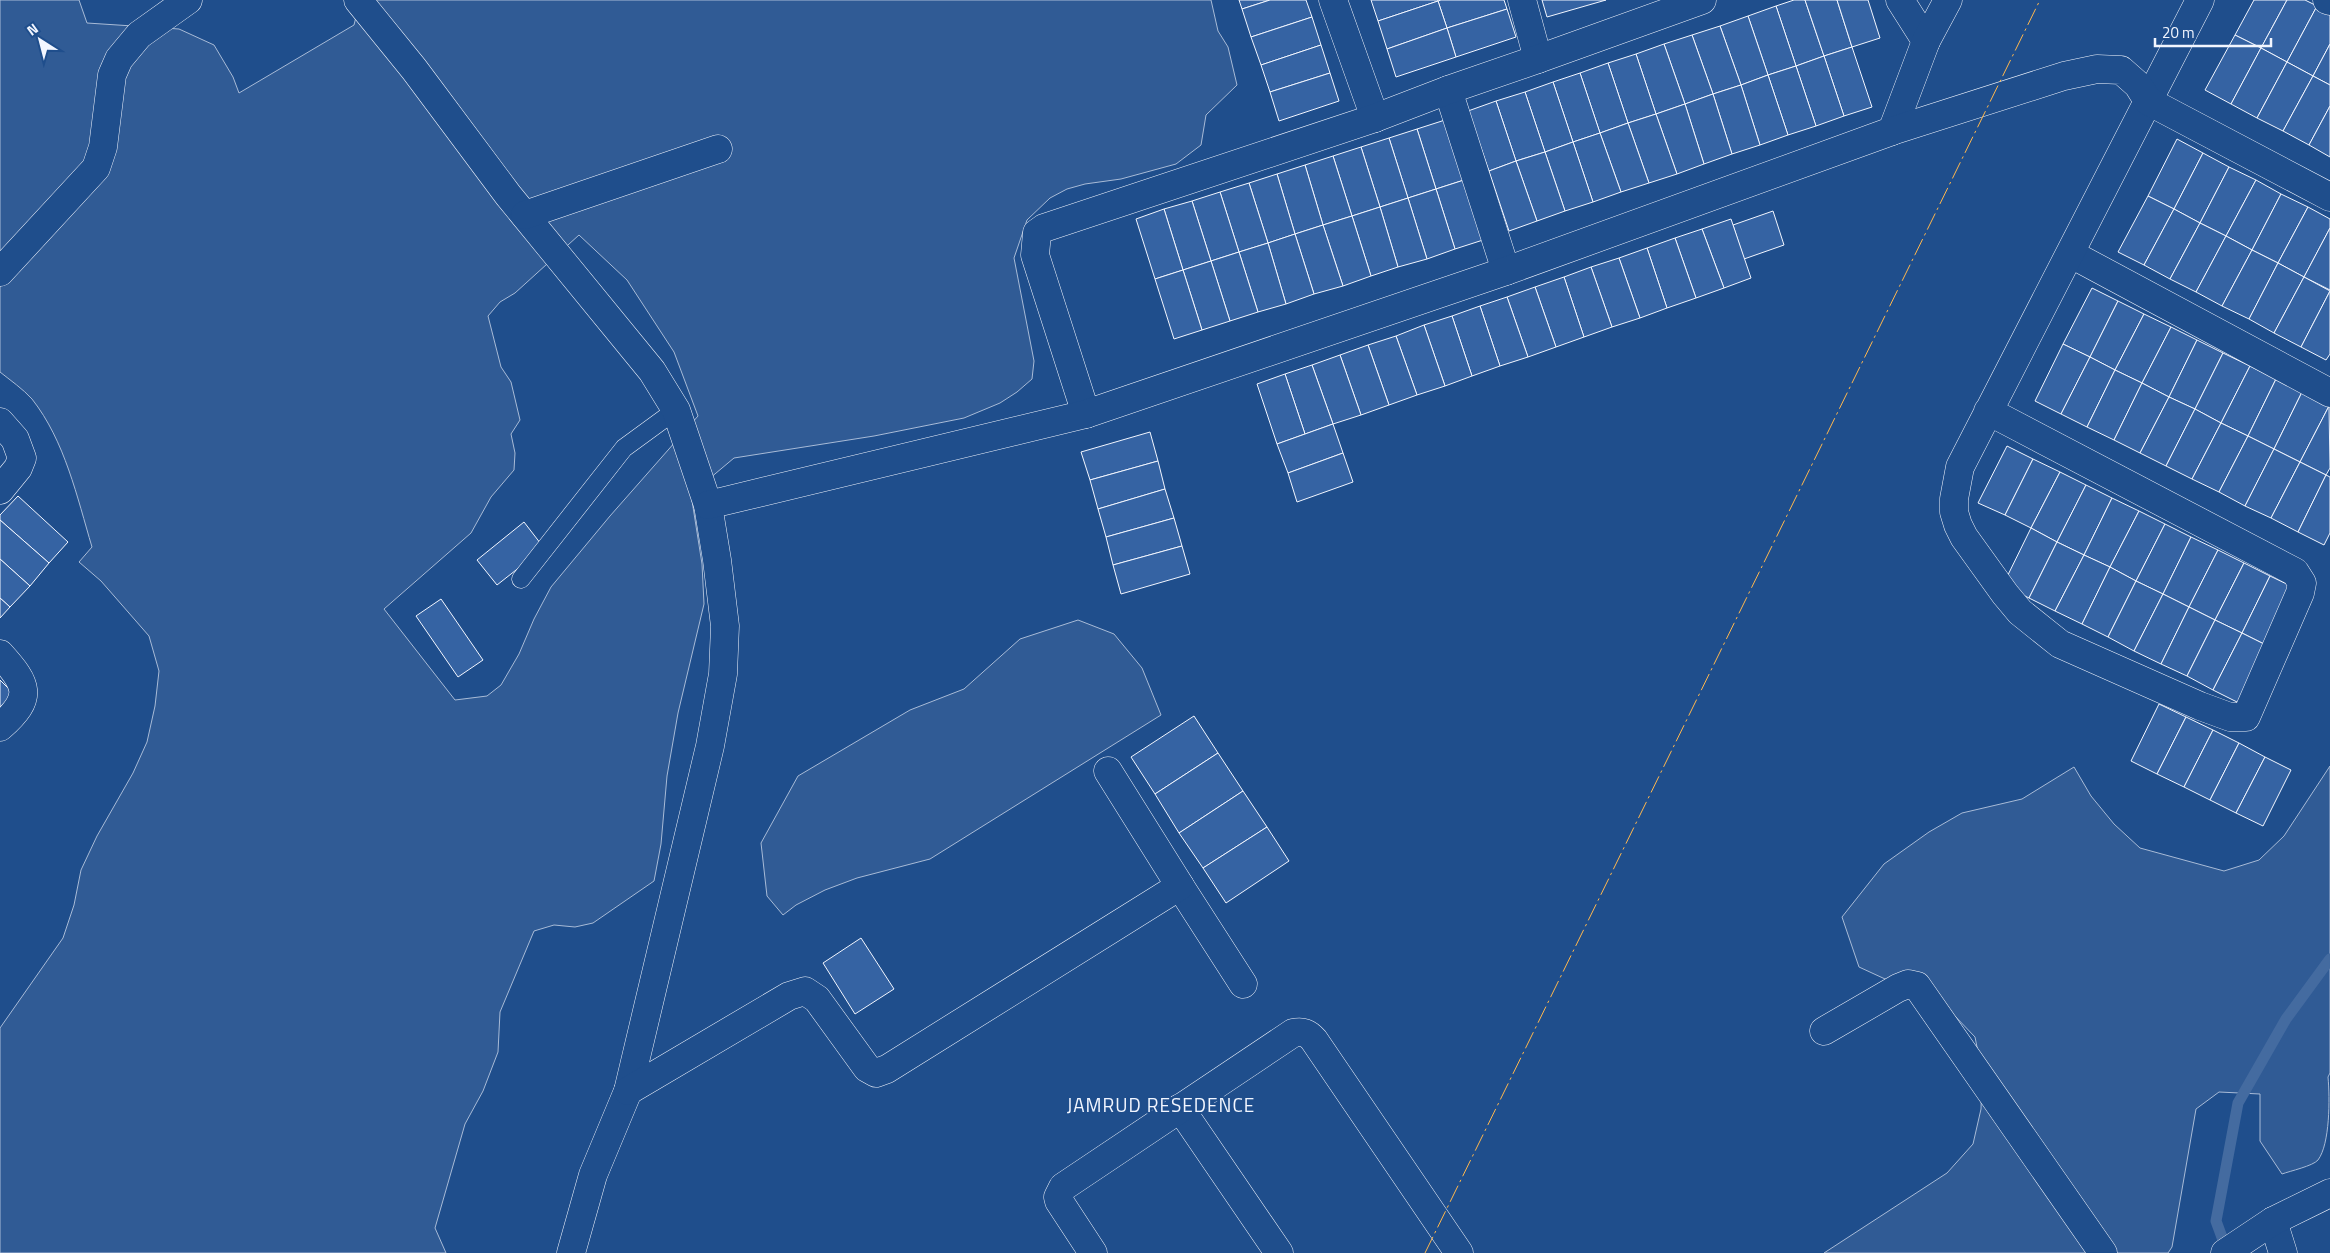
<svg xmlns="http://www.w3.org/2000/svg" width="2330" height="1253" viewBox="0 0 2330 1253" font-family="'Titillium Web',sans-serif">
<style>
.green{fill:#305b95;stroke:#a8bbd7;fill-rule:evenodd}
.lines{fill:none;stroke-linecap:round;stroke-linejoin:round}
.stream{stroke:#446ba0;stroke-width:11}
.building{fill:#3563a3;stroke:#f2f6ff}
.service-casing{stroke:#f2f6ff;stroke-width:19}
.minor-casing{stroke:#f2f6ff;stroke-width:29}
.service{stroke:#1f4e8c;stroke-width:18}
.minor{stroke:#1f4e8c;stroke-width:28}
.power{stroke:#ffb74d;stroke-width:1;stroke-dasharray:18 4 2.5 4;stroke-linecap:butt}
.labels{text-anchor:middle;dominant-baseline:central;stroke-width:4;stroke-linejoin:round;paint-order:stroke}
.neighbourhood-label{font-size:19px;letter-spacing:1px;fill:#f2f6ff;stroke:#1f4e8c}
</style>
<rect width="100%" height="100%" fill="#1f4e8c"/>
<g class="green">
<path d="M0,0H79L87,23L179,29L214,45L233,77L239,93L354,25L360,0H1211L1218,31L1228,47L1237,85L1206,115L1201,145L1176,164L1121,179L1085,184L1067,189L1050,198L1027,220L1014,258L1034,361L1032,379L1017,392L1000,403L964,418L874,436L734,458L691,494L702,564L704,604L678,713L667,776L661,844L654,881L593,923L575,927L554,925L534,931L500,1012L498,1052L483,1091L465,1124L435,1228L446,1253H0V1028L63,938L74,905L81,870L97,836L133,773L147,742L155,706L159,671L149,636L101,581L79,562L92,547C77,497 65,441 32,399C23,389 10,380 0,372ZM579,235L627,280L674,352L698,416L610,516L551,587L534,619L519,654L501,685L487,696L455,700L384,609L471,533L491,497L514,470L515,453L511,434L520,420L511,382L501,367L488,316L500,302L515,293Z"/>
<polygon points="1078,620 1114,634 1142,668 1161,715 930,859 857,878 825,890 796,905 783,915 767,896 761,843 798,776 910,710 964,689 1020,639"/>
<path d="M2330,766V1073L2328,1077C2330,1098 2330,1144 2318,1160C2313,1166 2290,1171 2282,1174L2260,1141V1094L2219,1092L2196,1109L2172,1247L2168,1253H1824L1947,1173L1973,1144L1981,1109L1982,1072L1975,1037L1952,1013L1922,996L1859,967L1842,917L1884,864L1929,832L1962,813L2022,799L2074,767L2091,796L2114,824L2140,848L2224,871L2259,860L2284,836Z"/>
</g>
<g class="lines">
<polyline class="stream" points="2227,1251 2216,1221 2238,1103 2286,1019 2330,959"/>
</g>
<g class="building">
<polygon points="1239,0 1270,0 1242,9"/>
<polygon points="1270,0 1306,0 1312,17 1251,37 1242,9"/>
<polygon points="1371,0 1438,0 1438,1 1378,21"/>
<polygon points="1441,0 1504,0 1507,9 1447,28 1438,1"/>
<polygon points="1542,0 1606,0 1547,17"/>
<polygon points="1794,0 1805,0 1824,56 1796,66 1776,6"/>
<polygon points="1805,0 1837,0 1852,47 1824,56"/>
<polygon points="1837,0 1868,0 1880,38 1852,47"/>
<polygon points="2254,0 2287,0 2261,48 2235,35"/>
<polygon points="2287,0 2305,0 2317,6 2287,62 2261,48"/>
<polygon points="1438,1 1447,28 1387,49 1378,21"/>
<polygon points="1776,6 1796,66 1768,75 1748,16"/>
<polygon points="2317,6 2330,13 2330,44 2313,76 2287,62"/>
<polygon points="1507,9 1516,37 1456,57 1447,28"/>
<polygon points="1748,16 1768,75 1741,85 1720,26"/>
<polygon points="1312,17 1321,45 1261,65 1251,37"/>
<polygon points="1720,26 1741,85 1713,94 1692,35"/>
<polygon points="1447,28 1456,57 1396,77 1387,49"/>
<polygon points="1692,35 1713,94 1685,104 1664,44"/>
<polygon points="2235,35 2261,48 2231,104 2205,90"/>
<polygon points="1664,44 1685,104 1656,114 1636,54"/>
<polygon points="2330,44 2330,85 2313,76"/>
<polygon points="1321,45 1330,73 1270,92 1261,65"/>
<polygon points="1852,47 1872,107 1844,116 1824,56"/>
<polygon points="2261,48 2287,62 2257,118 2231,104"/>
<polygon points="1636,54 1656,114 1628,123 1608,63"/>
<polygon points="1824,56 1844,116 1816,126 1796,66"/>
<polygon points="2287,62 2313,76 2283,131 2257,118"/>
<polygon points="1608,63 1628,123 1600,133 1580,73"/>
<polygon points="1796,66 1816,126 1788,135 1768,75"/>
<polygon points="1330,73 1339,101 1279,121 1270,92"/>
<polygon points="1580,73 1600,133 1573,142 1553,82"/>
<polygon points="1768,75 1788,135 1760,145 1741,85"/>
<polygon points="2313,76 2330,85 2330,106 2309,145 2283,131"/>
<polygon points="1553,82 1573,142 1545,152 1525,92"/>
<polygon points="1741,85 1760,145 1732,154 1713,94"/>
<polygon points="1525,92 1545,152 1516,161 1496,101"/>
<polygon points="1713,94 1732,154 1704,164 1685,104"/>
<polygon points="1496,101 1516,161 1489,171 1468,111"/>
<polygon points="1685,104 1704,164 1677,174 1656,114"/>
<polygon points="2330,106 2330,157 2309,145"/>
<polygon points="1656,114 1677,174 1649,183 1628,123"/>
<polygon points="1445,120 1464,180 1436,189 1417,129"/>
<polygon points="1628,123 1649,183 1621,192 1600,133"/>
<polygon points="1417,129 1436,189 1408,198 1389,138"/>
<polygon points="1600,133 1621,192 1593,202 1573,142"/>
<polygon points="1389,138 1408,198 1380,207 1361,147"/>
<polygon points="2177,139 2203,153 2174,209 2148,196"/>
<polygon points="1573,142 1593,202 1565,211 1545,152"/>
<polygon points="1361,147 1380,207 1352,216 1333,156"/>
<polygon points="1545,152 1565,211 1537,221 1516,161"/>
<polygon points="2203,153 2229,167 2200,223 2174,209"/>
<polygon points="1333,156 1352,216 1323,225 1305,165"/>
<polygon points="1516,161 1537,221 1509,231 1489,171"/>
<polygon points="1305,165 1323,225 1295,234 1277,174"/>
<polygon points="2229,167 2256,180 2226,236 2200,223"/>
<polygon points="1277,174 1295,234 1268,243 1249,183"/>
<polygon points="1464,180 1483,240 1455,249 1436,189"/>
<polygon points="2256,180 2281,194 2252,250 2226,236"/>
<polygon points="1249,183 1268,243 1239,252 1220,192"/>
<polygon points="1436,189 1455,249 1427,259 1408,198"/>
<polygon points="1220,192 1239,252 1211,261 1192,201"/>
<polygon points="2281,194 2308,207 2278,263 2252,250"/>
<polygon points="2148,196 2174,209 2144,265 2118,252"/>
<polygon points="1408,198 1427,259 1398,267 1380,207"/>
<polygon points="1192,201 1211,261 1183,270 1164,209"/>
<polygon points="1380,207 1398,267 1371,276 1352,216"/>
<polygon points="2308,207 2330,219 2330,228 2304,277 2278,263"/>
<polygon points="1164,209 1183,270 1155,279 1136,219"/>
<polygon points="2174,209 2200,223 2170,279 2144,265"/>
<polygon points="1773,211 1784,245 1744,259 1733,225"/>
<polygon points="1352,216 1371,276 1343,286 1323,225"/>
<polygon points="1731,219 1751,278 1724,288 1702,229"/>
<polygon points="2200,223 2226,236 2196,292 2170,279"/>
<polygon points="1323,225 1343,286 1314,294 1295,234"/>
<polygon points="2330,228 2330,290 2304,277"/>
<polygon points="1702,229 1724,288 1696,298 1675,238"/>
<polygon points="1295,234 1314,294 1286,304 1268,243"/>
<polygon points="2226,236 2252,250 2222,306 2196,292"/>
<polygon points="1675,238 1696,298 1667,308 1647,248"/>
<polygon points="1268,243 1286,304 1258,312 1239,252"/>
<polygon points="1647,248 1667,308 1640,318 1619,258"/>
<polygon points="2252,250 2278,263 2249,319 2222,306"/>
<polygon points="1239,252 1258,312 1230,321 1211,261"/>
<polygon points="1619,258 1640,318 1612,327 1591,267"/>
<polygon points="1211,261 1230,321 1202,330 1183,270"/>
<polygon points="2278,263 2304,277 2274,333 2249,319"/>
<polygon points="1591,267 1612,327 1584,337 1564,277"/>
<polygon points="1183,270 1202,330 1174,339 1155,279"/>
<polygon points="1564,277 1584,337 1556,347 1535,287"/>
<polygon points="2304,277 2330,291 2301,347 2274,333"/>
<polygon points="1535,287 1556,347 1528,357 1507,297"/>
<polygon points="2092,288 2118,301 2090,357 2063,344"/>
<polygon points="2330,291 2330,354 2326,360 2301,347"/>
<polygon points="1507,297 1528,357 1500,366 1480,306"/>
<polygon points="2118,301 2144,314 2115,370 2090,357"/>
<polygon points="1480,306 1500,366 1472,376 1452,316"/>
<polygon points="2144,314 2171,327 2142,383 2115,370"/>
<polygon points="1452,316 1472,376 1445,386 1424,325"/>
<polygon points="1424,325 1445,386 1417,395 1396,336"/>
<polygon points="2171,327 2197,340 2169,397 2142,383"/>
<polygon points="1396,336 1417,395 1389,405 1368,345"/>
<polygon points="2197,340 2223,353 2195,409 2169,397"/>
<polygon points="2063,344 2090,357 2061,414 2035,401"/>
<polygon points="1368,345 1389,405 1361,415 1340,355"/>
<polygon points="2223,353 2250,366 2221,423 2195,409"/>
<polygon points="1340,355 1361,415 1333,424 1312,365"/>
<polygon points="2090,357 2115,370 2087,427 2061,414"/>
<polygon points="1312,365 1333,424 1305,434 1285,374"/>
<polygon points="2250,366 2276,379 2248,436 2221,423"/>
<polygon points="2115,370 2142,383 2114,440 2087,427"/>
<polygon points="1285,374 1305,434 1277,444 1257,384"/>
<polygon points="2276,379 2302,392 2274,449 2248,436"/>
<polygon points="2142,383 2169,397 2140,453 2114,440"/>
<polygon points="2302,392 2329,406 2300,462 2274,449"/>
<polygon points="2169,397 2195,409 2166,466 2140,453"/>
<polygon points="2329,406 2330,468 2326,475 2300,462"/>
<polygon points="2195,409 2221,423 2192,479 2166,466"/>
<polygon points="2221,423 2248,436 2219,492 2192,479"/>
<polygon points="1333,424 1343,453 1288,473 1277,444"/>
<polygon points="1150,432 1158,461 1090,480 1081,452"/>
<polygon points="2248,436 2274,449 2245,506 2219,492"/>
<polygon points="2007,446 2033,459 2005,515 1978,503"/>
<polygon points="2274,449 2300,462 2271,518 2245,506"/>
<polygon points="1343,453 1353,482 1297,502 1288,473"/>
<polygon points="2033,459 2060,472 2031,528 2005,515"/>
<polygon points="1158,461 1165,489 1098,509 1090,480"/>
<polygon points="2300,462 2326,475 2298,532 2271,518"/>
<polygon points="2060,472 2086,485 2057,542 2031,528"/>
<polygon points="2326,475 2330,477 2330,533 2324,545 2298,532"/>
<polygon points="2086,485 2112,498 2084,555 2057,542"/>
<polygon points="1165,489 1174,518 1106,537 1098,509"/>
<polygon points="18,496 68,542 49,563 0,520 0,515"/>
<polygon points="2112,498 2139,511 2110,567 2084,555"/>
<polygon points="2139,511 2165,524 2136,581 2110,567"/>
<polygon points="1174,518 1182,546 1113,565 1106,537"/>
<polygon points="0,520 49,563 30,586 0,559"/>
<polygon points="524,522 544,548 497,585 477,560"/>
<polygon points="2165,524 2191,537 2163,594 2136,581"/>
<polygon points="2031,528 2057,542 2029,598 2003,585"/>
<polygon points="2191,537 2218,550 2189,607 2163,594"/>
<polygon points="2057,542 2084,555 2055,611 2029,598"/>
<polygon points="1182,546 1190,574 1121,594 1113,565"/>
<polygon points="2218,550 2244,563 2215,620 2189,607"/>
<polygon points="2084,555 2110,567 2082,624 2055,611"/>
<polygon points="0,559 30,586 10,607 0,598"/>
<polygon points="2244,563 2270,576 2242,633 2215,620"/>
<polygon points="2110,567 2136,581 2108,637 2082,624"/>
<polygon points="2270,576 2297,589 2268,646 2242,633"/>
<polygon points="2136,581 2163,594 2134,651 2108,637"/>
<polygon points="2163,594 2189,607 2161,664 2134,651"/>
<polygon points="0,598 10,607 0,618"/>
<polygon points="441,599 483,660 458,677 416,616"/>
<polygon points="2189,607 2215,620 2187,676 2161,664"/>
<polygon points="2215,620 2242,633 2213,690 2187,676"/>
<polygon points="2242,633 2268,646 2239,703 2213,690"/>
<polygon points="0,680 14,694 0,707"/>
<polygon points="2159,704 2186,717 2157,774 2131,761"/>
<polygon points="1194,716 1218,753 1155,794 1131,757"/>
<polygon points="2186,717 2213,730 2184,787 2157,774"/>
<polygon points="2213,730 2239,743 2210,800 2184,787"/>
<polygon points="2239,743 2265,757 2236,813 2210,800"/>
<polygon points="1218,753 1243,791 1179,833 1155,794"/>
<polygon points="2265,757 2291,770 2263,826 2236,813"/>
<polygon points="1243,791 1267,827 1203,868 1179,833"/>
<polygon points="1267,827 1289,861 1226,903 1203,868"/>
<polygon points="861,938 894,989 855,1014 823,963"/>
</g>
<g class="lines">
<defs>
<polyline id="service" points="521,579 624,448 676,410"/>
<g id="minor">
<polyline points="358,0 414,69 508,195 652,371 676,410 708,505 717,560 725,626 723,674 710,746 628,1091 593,1175 571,1253"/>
<polyline points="1333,0 1375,118"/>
<polyline points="1522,0 1538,59"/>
<polyline points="1900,0 1926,41"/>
<polyline points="2327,0 2330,1"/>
<polyline points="1448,90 1506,271"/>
<polyline points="1892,131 1926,41 1948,0"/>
<polyline points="525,215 718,149"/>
<polyline points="2071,254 2330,393"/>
<polyline points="0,272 96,168 103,147 112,75 119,59 139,35 188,0"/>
<polyline points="1988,411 2295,572 2302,583 2300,593 2246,717 2230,717 2200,706 2060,644 2020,612 2005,594 1964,537 1958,525 1954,512 1954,499 1960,467 2200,0"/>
<polyline points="1086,414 1035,255 1037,233 1044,228 1375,118 1448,90 1538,59 1702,0"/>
<polyline points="0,422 15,439 22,458 18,468 0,490"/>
<polyline points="708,505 1086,414 1506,271 1892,131 2064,76 2097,69 2121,70 2138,85 2148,101 2330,197"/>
<path d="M0,654C28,685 34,697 0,727"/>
<polyline points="1180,886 1243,984"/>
<polyline points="1824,1031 1898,988 1908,984 1917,986 2103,1253"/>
<polyline points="628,1091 789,996 805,991 817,999 867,1068 876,1073 887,1069 1180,886 1108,771"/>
<polyline points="1180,1108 1279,1253"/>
<polyline points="2273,1221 2283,1253"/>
<path d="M1093,1253L1059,1201L1058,1197L1063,1187L1293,1033C1303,1031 1308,1033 1314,1040L1459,1253"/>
<polyline points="2225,1253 2273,1221 2330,1193"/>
</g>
</defs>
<use href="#service" class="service-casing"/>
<use href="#minor" class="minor-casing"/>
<use href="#service" class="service"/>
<use href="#minor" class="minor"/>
<polyline class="power" points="1425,1253 2040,0"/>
</g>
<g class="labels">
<g class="neighbourhood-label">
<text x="1161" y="1104">JAMRUD RESEDENCE</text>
</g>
</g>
<g transform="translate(40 40) rotate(324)" stroke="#1f4e8c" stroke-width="4" paint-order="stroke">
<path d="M0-4L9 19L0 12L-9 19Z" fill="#f2f6ff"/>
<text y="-8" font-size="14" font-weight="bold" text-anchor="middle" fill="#f2f6ff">N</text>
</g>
<path d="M2155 38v8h116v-8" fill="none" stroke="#f2f6ff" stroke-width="2.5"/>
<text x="2162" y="38" font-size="15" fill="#f2f6ff" stroke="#1f4e8c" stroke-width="4" paint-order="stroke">20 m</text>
</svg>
